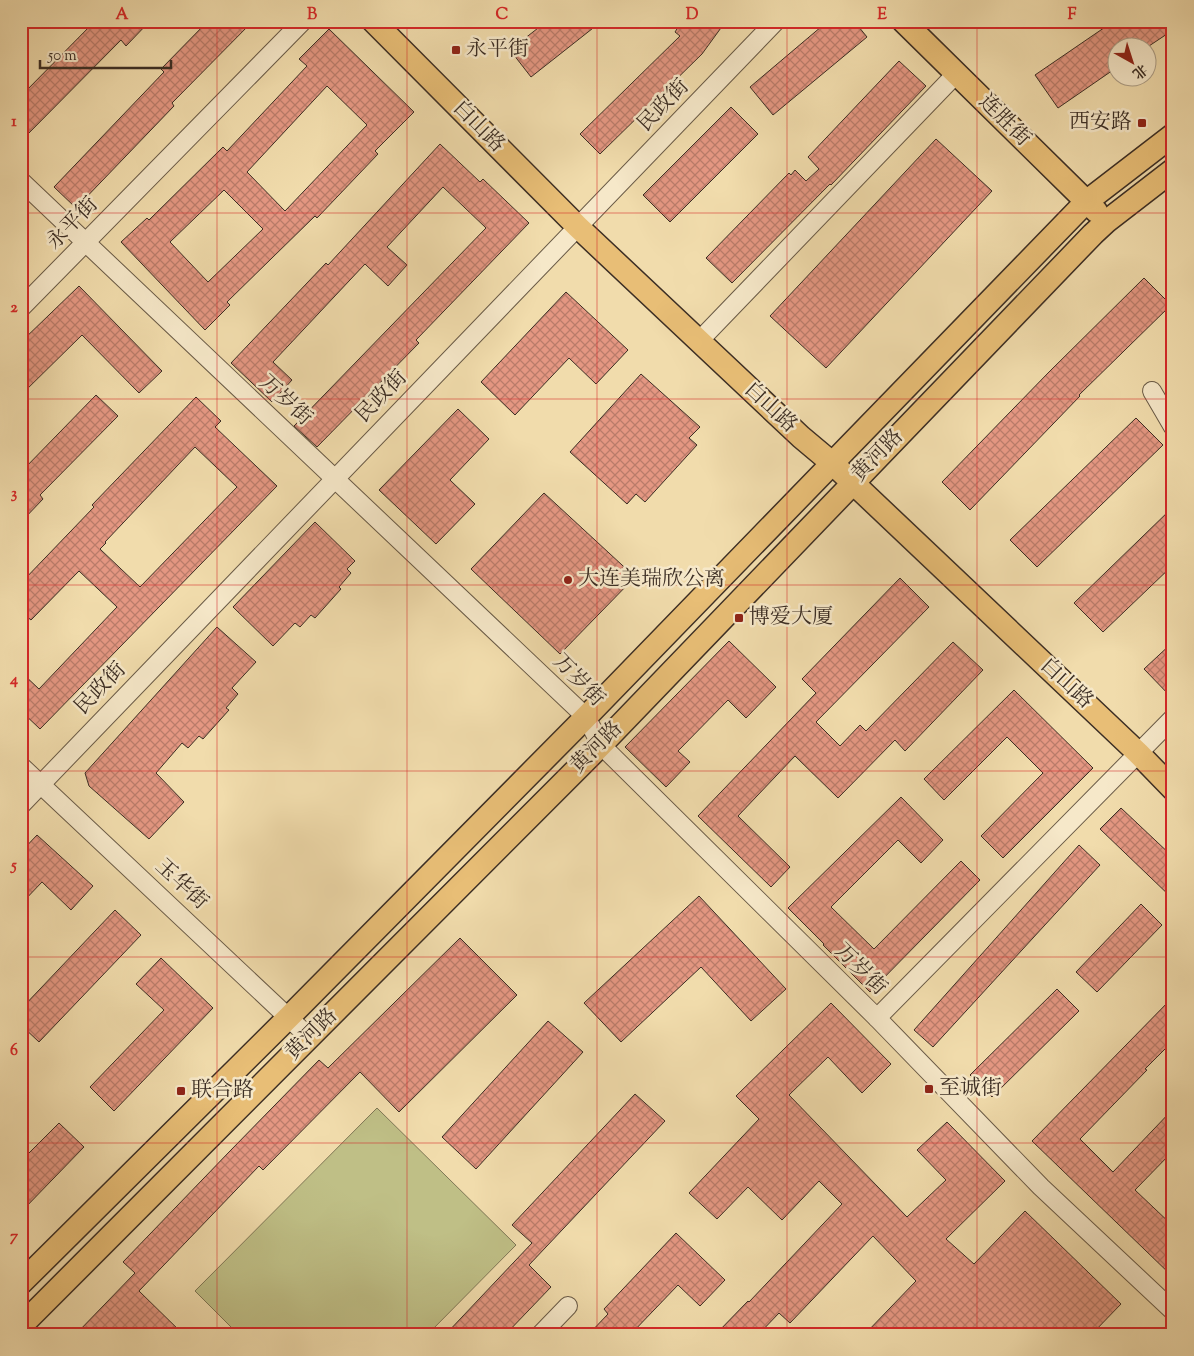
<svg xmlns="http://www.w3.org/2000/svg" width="1194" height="1356" viewBox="0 0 1194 1356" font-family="'Sorts Mill Goudy','Noto Serif SC',serif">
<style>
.pitch{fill:#bfbf86;stroke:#7e7655}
.building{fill:url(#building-cross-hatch);stroke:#3c2e24;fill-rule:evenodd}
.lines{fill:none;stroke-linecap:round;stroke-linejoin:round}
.minor-casing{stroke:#695a46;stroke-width:20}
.major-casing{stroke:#3c2e24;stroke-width:25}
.minor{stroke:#f6e8c9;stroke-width:18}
.major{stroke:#e8be76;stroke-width:22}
.grid{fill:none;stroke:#d62828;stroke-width:1;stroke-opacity:0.55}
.poi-dot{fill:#8f2418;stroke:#f6e8c9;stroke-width:2}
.labels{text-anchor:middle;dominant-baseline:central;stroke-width:5;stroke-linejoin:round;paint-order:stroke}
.poi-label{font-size:21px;fill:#3c2e24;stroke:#f6e8c9;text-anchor:start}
.street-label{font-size:21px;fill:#3c2e24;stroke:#f6e8c9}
.neatline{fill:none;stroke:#d62828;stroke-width:2}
.grid-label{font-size:16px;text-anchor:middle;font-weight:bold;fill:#d62828}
</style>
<defs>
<pattern id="building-cross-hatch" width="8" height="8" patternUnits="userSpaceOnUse" patternTransform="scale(1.25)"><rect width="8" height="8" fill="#e49782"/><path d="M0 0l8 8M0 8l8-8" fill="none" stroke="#ba7c6a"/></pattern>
</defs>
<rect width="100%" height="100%" fill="#f1dcac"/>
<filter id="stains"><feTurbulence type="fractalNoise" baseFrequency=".004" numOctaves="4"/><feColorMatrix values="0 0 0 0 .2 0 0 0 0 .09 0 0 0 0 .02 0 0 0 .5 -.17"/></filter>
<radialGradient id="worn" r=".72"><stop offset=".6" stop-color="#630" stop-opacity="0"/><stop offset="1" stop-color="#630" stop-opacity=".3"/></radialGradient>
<polygon class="pitch" points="377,1108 516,1245 427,1335 239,1335 195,1291"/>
<g class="building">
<polygon points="95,21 150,21 126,46 121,40 21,141 21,96"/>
<polygon points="208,21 253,21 172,103 174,106 76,208 54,187 164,72 161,69"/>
<polygon points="547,21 602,21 531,77 510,50"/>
<polygon points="682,21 726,21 702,54 600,154 580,134 680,36 675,32"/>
<polygon points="828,21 854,21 867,37 773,115 750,87"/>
<polygon points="1114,21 1173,21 1173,30 1146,48 1116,48 1116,68 1058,108 1035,75"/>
<path d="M329,29L414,112L375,151L378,154L317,218L315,216L227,302L230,305L205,330L121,242L147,218L149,220L223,147L227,151L307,66L299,59ZM327,86L367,125L285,211L247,172ZM224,190L263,229L208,282L170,242Z"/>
<polygon points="899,61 926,86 831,185 830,184 732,283 706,258 789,173 791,175 795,170 806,181 819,169 808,157"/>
<polygon points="731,107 758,134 670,222 643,195"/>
<polygon points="936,139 992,191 826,368 770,316"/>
<polygon points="440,144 480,182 483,179 529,223 416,340 419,343 317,447 294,426 486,228 443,187 387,247 407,265 388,286 365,264 273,362 292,380 272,402 231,363 326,263 328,265"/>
<polygon points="1144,278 1171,305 1079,395 1080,396 970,510 942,482 1049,372"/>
<polygon points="79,286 162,371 139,393 82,335 21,395 21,342"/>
<polygon points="566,292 628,350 596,384 569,358 515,415 481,382"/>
<polygon points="641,374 700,427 689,438 697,445 645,502 636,494 627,504 570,452"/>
<polygon points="96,395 118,416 40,495 43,499 21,522 21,472"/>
<path d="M196,397L221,421L215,427L277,486L40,729L21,711V672L39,689L117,607L79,571L31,620L21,612V583L94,507L92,505ZM195,447L237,487L140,587L100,549L106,543L105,542Z"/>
<polygon points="458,409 489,439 450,480 475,504 436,544 379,490"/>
<polygon points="1136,418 1163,445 1037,567 1010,540"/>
<polygon points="544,493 635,577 560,654 471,569"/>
<polygon points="1173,507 1173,565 1103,632 1074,603"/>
<polygon points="315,522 355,561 347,569 351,573 339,587 341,589 315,618 311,615 300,627 295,623 273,646 233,607"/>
<polygon points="900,578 929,607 816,722 840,746 860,725 866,731 953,642 983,670 905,751 895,740 838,798 795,756 738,816 790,867 771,887 698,816 816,693 802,679"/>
<polygon points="217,627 256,662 232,688 238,694 226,708 229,710 203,739 199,736 188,748 182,743 156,773 184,802 149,839 89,786 85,773"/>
<polygon points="729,641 776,687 746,718 728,700 678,751 690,762 666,787 625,747"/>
<polygon points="1173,642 1173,699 1144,669"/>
<polygon points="1014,690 1093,768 1003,858 981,836 1043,773 1007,737 944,800 924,779"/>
<polygon points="901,797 943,840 921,863 898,840 831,907 874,949 961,861 980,880 870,992 823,945 824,944 788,908"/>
<polygon points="1121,808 1173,857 1173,899 1100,829"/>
<polygon points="37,835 93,886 71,910 42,882 21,904 21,852"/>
<polygon points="1079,845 1100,865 933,1047 914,1030"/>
<polygon points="699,896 786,989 751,1021 701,967 621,1042 584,1003"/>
<polygon points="1141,904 1162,925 1097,992 1076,972"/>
<polygon points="115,910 141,935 39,1042 21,1025 21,1009"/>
<polygon points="460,938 517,995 399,1112 360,1072 263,1170 259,1166 139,1291 184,1335 75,1335 135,1273 123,1262 230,1151 319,1060 328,1068"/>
<polygon points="161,958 213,1008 114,1111 90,1087 164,1010 136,984"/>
<polygon points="1057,989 1079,1011 992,1097 970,1075"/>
<polygon points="1173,997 1173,1041 1145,1069 1147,1070 1080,1139 1113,1172 1173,1109 1173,1151 1135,1190 1173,1226 1173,1277 1032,1141"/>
<polygon points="831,1003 891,1064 862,1093 828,1057 789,1095 907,1217 946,1180 917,1150 947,1122 1005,1181 946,1239 974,1264 1025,1211 1121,1304 1091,1335 864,1335 916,1281 873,1236 790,1323 779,1313 758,1335 715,1335 748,1301 749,1302 842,1204 819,1181 782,1220 748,1187 717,1219 689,1193 759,1119 736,1096"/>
<polygon points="548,1021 583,1052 476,1169 442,1137"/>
<polygon points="635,1094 665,1121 529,1265 551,1287 505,1335 445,1335 532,1243 512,1225"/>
<polygon points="59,1123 84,1147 21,1212 21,1161"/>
<polygon points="676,1233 725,1280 700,1306 678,1285 630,1335 588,1335 608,1314 604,1309"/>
</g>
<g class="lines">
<defs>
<g id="minor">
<polyline points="21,181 586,717 601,745 877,1018 1041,1187 1173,1311"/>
<polyline points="21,308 303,21"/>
<polyline points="699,341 956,74"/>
<polyline points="1152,391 1173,427"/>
<polyline points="21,766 309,1037"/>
<polyline points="21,805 776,21"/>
<polyline points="877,1018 1173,718"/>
<polyline points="540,1335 568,1306"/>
</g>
<g id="major">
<polyline points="373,21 578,227 801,437 832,463 1138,753 1173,789"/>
<polyline points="903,21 1096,211"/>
<polyline points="21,1283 289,1017 586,717 1086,202 1173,135"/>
<polyline points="21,1326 601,745 1093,234 1107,221 1173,170"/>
</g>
</defs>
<use href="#minor" class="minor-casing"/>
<use href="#major" class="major-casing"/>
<use href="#minor" class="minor"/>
<use href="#major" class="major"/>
</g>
<path class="grid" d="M217,21V1335M407,21V1335M597,21V1335M787,21V1335M977,21V1335M21,213H1173M21,399H1173M21,585H1173M21,771H1173M21,957H1173M21,1143H1173"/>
<g class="poi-dot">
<rect x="451" y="45" width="10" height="10" rx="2.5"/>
<rect x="1137" y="118" width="10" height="10" rx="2.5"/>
<circle cx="568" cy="580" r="5"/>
<rect x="734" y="613" width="10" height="10" rx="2.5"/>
<rect x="924" y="1084" width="10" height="10" rx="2.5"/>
<rect x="176" y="1086" width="10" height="10" rx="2.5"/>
</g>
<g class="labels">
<g class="poi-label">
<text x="466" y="50">永平街</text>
<text x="1132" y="123" text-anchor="end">西安路</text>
<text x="578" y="580">大连美瑞欣公离</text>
<text x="749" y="618">博爱大厦</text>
<text x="939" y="1089">至诚街</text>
<text x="191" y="1091">联合路</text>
</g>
<g class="street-label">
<text transform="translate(664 106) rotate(-46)">民政街</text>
<text transform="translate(1004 121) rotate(45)">连胜街</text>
<text transform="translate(478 127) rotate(45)">白山路</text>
<text transform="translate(73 224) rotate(-46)">永平街</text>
<text transform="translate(382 397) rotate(-46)">民政街</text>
<text transform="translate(285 401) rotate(43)">万岁街</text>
<text transform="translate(770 408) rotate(43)">白山路</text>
<text transform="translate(878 456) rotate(-46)">黄河路</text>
<text transform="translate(578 681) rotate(46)">万岁街</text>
<text transform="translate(1066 684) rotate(43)">白山路</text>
<text transform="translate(101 689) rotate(-46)">民政街</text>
<text transform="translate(597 748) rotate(-45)">黄河路</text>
<text transform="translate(181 885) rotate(43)">玉华街</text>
<text transform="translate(860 970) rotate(45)">万岁街</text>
<text transform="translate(312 1035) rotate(-45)">黄河路</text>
</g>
</g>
<rect width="1194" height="1356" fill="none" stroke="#f1dcac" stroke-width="55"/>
<g transform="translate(1132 62) rotate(141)"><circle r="24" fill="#f6e8c9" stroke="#ac9e87"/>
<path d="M0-4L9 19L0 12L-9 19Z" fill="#8f2418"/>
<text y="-8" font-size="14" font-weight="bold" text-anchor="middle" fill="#3c2e24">北</text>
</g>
<path d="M40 60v8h131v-8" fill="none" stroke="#3c2e24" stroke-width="2.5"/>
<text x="48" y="60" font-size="15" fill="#3c2e24" stroke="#f6e8c9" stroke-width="4" paint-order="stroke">50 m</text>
<rect x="28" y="28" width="1138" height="1300" class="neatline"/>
<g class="grid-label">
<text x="122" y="19">A</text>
<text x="312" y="19">B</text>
<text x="502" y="19">C</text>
<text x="692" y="19">D</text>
<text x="882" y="19">E</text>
<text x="1072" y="19">F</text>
<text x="14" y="126">1</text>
<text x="14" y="312">2</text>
<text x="14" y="498">3</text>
<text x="14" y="684">4</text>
<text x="14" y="870">5</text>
<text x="14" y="1055">6</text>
<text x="14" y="1241">7</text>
</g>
<rect width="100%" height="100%" filter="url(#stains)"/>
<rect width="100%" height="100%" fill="url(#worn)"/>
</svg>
